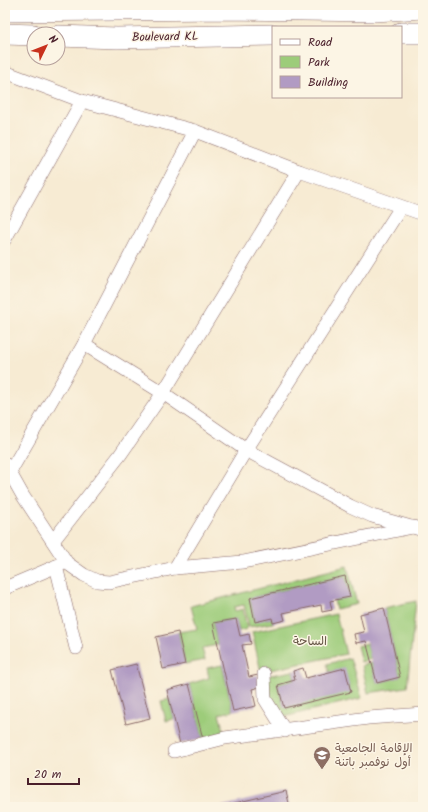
<svg xmlns="http://www.w3.org/2000/svg" width="428" height="812" viewBox="0 0 428 812" font-family="Kalam,'Playpen Sans Arabic',sans-serif">
<style>
.green{fill:#9dcc7a;stroke:#747652}
.building{fill:#b19bc3}
.lines{fill:none;stroke-linecap:round;stroke-linejoin:round}
.minor-casing{stroke:#876666;stroke-width:14}
.primary-casing{stroke:#876666;stroke-width:22}
.minor{stroke:#fff;stroke-width:13}
.primary{stroke:#fff;stroke-width:21}
.labels{text-anchor:middle;dominant-baseline:central;stroke-width:3;stroke-linejoin:round;paint-order:stroke}
.street-label{font-size:12px;fill:#4a1f2b;stroke:#fcf5e5}
.park-label{font-size:12px;fill:#635343;stroke:#fcf5e5}
.education-label{font-size:12px;fill:#785e54;stroke:#fcf5e5;text-anchor:start}
</style>
<rect width="100%" height="100%" fill="#fcf5e5"/>
<filter id="ink" filterUnits="userSpaceOnUse"><feTurbulence type="fractalNoise" baseFrequency=".025" numOctaves="2"/><feDisplacementMap in="SourceGraphic" scale="8" xChannelSelector="R" yChannelSelector="G"/><feConvolveMatrix kernelMatrix="1 2 1 2 8 2 1 2 1" color-interpolation-filters="sRGB"/></filter>
<filter id="wash" filterUnits="userSpaceOnUse"><feTurbulence type="fractalNoise" baseFrequency=".012" numOctaves="4" result="noise"/><feDisplacementMap in="SourceGraphic" scale="16" xChannelSelector="R" yChannelSelector="G"/><feGaussianBlur stdDeviation="0.9" result="paint"/><feColorMatrix in="noise" values="0 0 0 0 0 0 0 0 0 0 0 0 0 0 0 0 0 1.4 0 .05"/><feComposite in="paint" operator="in"/></filter>
<g filter="url(#wash)">
<rect width="100%" height="100%" fill="#f7ebd3"/>
<g class="green">
<polygon points="347,566 357,604 336,609 334,600 350,597 345,576 250,598 255,621 272,618 273,623 249,627 244,605 234,607 235,611 243,609 247,629 239,631 236,619 213,623 218,645 202,648 205,660 185,664 178,632 197,629 191,606"/>
<polygon points="416,601 407,687 368,693 362,665 372,663 377,683 400,677 384,608"/>
<polygon points="336,614 346,654 261,672 252,632"/>
<polygon points="367,644 371,659 361,662 357,646"/>
<polygon points="350,658 362,698 284,717 271,698 266,676 293,671 295,680 278,685 284,708 345,669 329,672 327,664"/>
<polygon points="222,665 233,711 219,714 224,732 203,739 189,684 209,678 207,668"/>
<polygon points="169,699 174,719 166,721 161,701"/>
</g>
<g id="blocks">
<g class="building">
<polygon points="345,576 350,597 330,601 332,610 322,612 321,605 283,613 285,620 273,623 272,618 255,622 250,598"/>
<polygon points="384,608 400,677 377,683 366,641 356,643 354,634 364,632 360,614"/>
<polygon points="236,619 240,636 249,634 251,644 242,645 249,677 258,675 260,687 252,689 256,706 233,711 213,623"/>
<polygon points="178,632 185,664 163,669 156,637"/>
<polygon points="136,664 150,718 126,724 112,670"/>
<polygon points="303,668 306,678 345,668 351,692 284,708 278,685 295,680 293,671"/>
<polygon points="189,684 203,739 180,744 167,690"/>
<polygon points="286,791 290,807 222,807 222,806"/>
</g>
</g>
</g>
<g filter="url(#ink)">
<use href="#blocks" fill-opacity="0" stroke="#876666" stroke-width="1"/>
<g class="lines">
<defs>
<g id="minor">
<polyline points="5,72 82,101 195,131 299,171 423,214"/>
<polyline points="5,239 82,101"/>
<polyline points="84,344 163,393 246,450 350,506 372,516 411,527"/>
<polyline points="5,464 23,496 67,563 84,575 97,581 109,582 175,568 243,562 413,527 423,530"/>
<polyline points="10,472 84,344 195,131"/>
<polyline points="53,541 120,455 163,393 299,171"/>
<polyline points="56,566 76,648"/>
<polyline points="175,568 246,450 401,207"/>
<polyline points="5,588 64,563"/>
<polyline points="264,674 265,699 285,731"/>
<polyline points="174,751 225,738 368,718 423,714"/>
</g>
<g id="primary">
<polyline points="5,11 226,9 375,11 423,8"/>
<polyline points="401,33 423,33"/>
<polyline points="5,34 34,35"/>
<polyline points="58,36 117,38 273,35"/>
</g>
</defs>
<use href="#minor" class="minor-casing"/>
<use href="#primary" class="primary-casing"/>
<use href="#minor" class="minor"/>
<use href="#primary" class="primary"/>
</g>
</g>
<defs>
<symbol id="university-pin" viewBox="-11 -11 22 30"><path d="M0 17L-7.5 6A9.5 9.5 0 1 1 7.5 6Z" fill="#8d6e63" stroke="#fcf5e5"/><path d="M0-5L7-2L0 1L-7-2ZM-4 1L0 2.5L4 1V4Q0 6-4 4Z" fill="#fff"/></symbol>
</defs>
<g fill-rule="evenodd">
<use href="#university-pin" x="312" y="745" width="20" height="27"/>
</g>
<g class="labels">
<g class="street-label">
<text transform="translate(165 37) rotate(-1)">Boulevard KL</text>
</g>
<g class="park-label">
<text x="310" y="641">الساحة</text>
</g>
<g class="education-label">
<text x="335" y="748">الإقامة الجامعية<tspan x="335" dy="14">أول نوفمبر باتنة</tspan></text>
</g>
</g>
<rect width="428" height="812" fill="none" stroke="#fcf5e5" stroke-width="20"/>
<rect x="272" y="26" width="130" height="72" fill="#fcf5e5" stroke="#b59f9b"/>
<rect x="280" y="39" width="20" height="6" fill="#ffffff" stroke="#b59f9b"/>
<text x="308" y="46" font-size="12" fill="#4a1f2b">Road</text>
<rect x="280" y="56" width="20" height="12" fill="#9dcc7a" stroke="#b59f9b"/>
<text x="308" y="66" font-size="12" fill="#4a1f2b">Park</text>
<rect x="280" y="76" width="20" height="12" fill="#b19bc3" stroke="#b59f9b"/>
<text x="308" y="86" font-size="12" fill="#4a1f2b">Building</text>
<g transform="translate(46 46) rotate(47)"><circle r="19" fill="#fcf5e5" stroke="#b59f9b"/>
<path d="M0-3L7 15L0 10L-7 15Z" fill="#c8321e"/>
<text y="-6" font-size="11" font-weight="bold" text-anchor="middle" fill="#4a1f2b">N</text>
</g>
<path d="M28 778v6h51v-6" fill="none" stroke="#4a1f2b" stroke-width="2"/>
<text x="34" y="778" font-size="12" fill="#4a1f2b" stroke="#fcf5e5" stroke-width="3" paint-order="stroke">20 m</text>
</svg>
